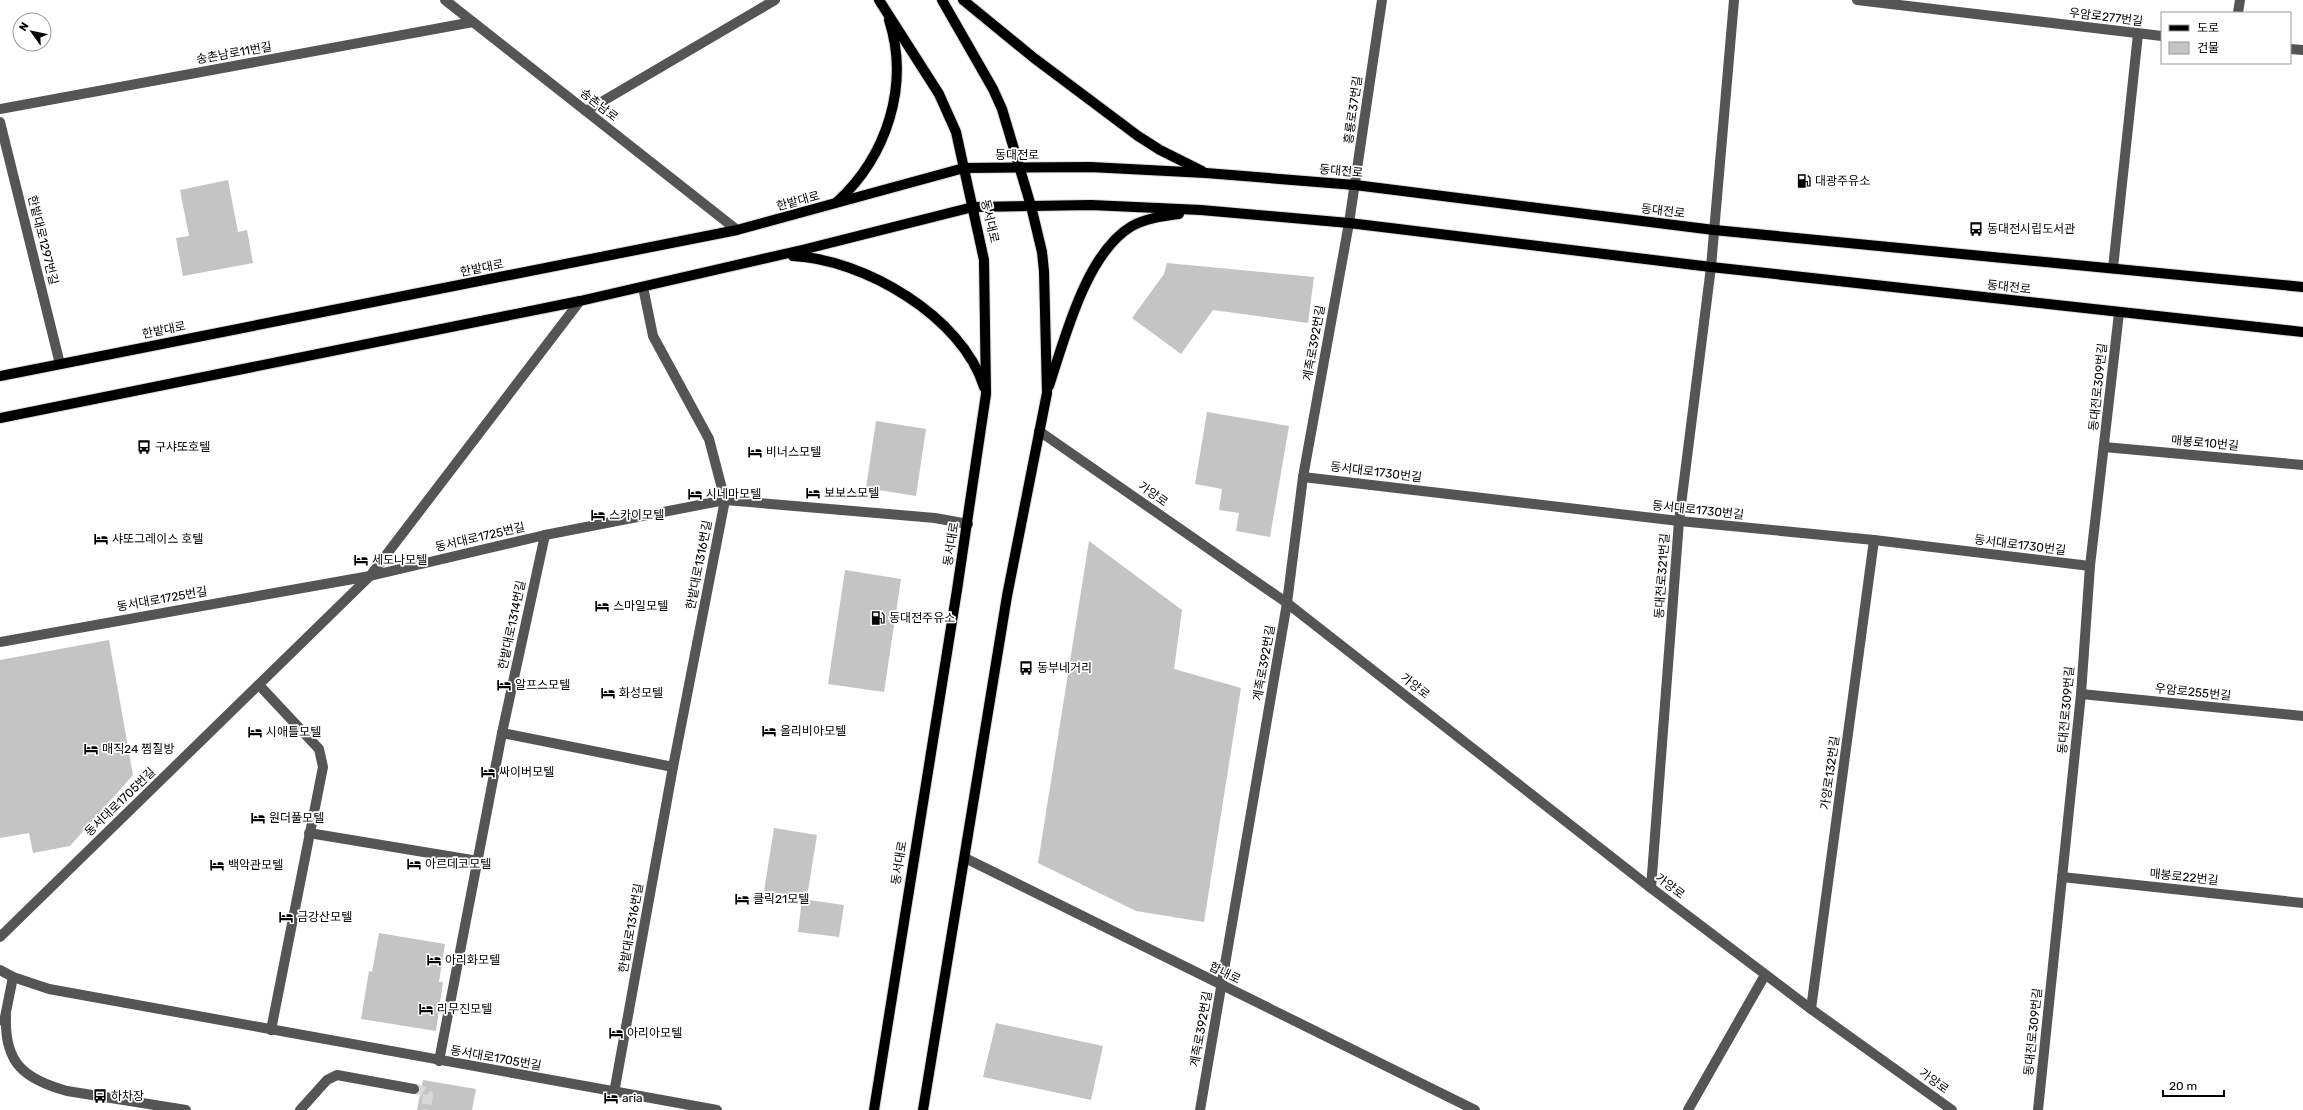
<svg xmlns="http://www.w3.org/2000/svg" width="2303" height="1110" viewBox="0 0 2303 1110" font-family="Rubik,'Noto Sans KR',sans-serif">
<style>
.building{fill:#c4c4c4}
.lines{fill:none;stroke-linecap:round;stroke-linejoin:round}
.minor-tunnel{stroke:#d9d9d9;stroke-width:10;stroke-dasharray:10 5;stroke-linecap:butt}
.major-casing{stroke:#dbdbdb;stroke-width:12}
.minor{stroke:#555;stroke-width:10}
.major{stroke:#000;stroke-width:10}
.labels{text-anchor:middle;dominant-baseline:central;stroke-width:3.5;stroke-linejoin:round;paint-order:stroke}
.street-label{font-size:12px;fill:#000;stroke:#fff}
.poi-label{font-size:12px;fill:#000;stroke:#fff;text-anchor:start}
</style>
<rect width="100%" height="100%" fill="#fff"/>
<g class="building">
<polygon points="228,180 238,232 247,230 253,263 183,276 176,238 189,236 180,190"/>
<polygon points="1167,263 1314,277 1308,323 1213,310 1181,354 1132,318 1164,274"/>
<polygon points="1207,412 1289,426 1270,537 1236,531 1239,513 1219,510 1222,489 1195,484"/>
<polygon points="876,421 926,429 916,496 866,488"/>
<polygon points="1089,541 1182,610 1174,669 1241,688 1204,922 1136,911 1038,863"/>
<polygon points="845,570 901,579 884,692 828,684"/>
<polygon points="109,640 133,775 70,846 33,853 29,833 0,838 0,660"/>
<polygon points="774,828 817,835 807,897 764,891"/>
<polygon points="802,899 844,905 839,937 798,932"/>
<polygon points="379,933 445,944 439,982 443,982 436,1031 361,1019 369,971 372,972"/>
<polygon points="996,1023 1103,1046 1091,1100 983,1077"/>
<polygon points="423,1080 476,1089 472,1110 417,1110"/>
</g>
<g class="lines">
<polyline class="minor-tunnel" points="414,1089 423,1091 428,1095 426,1110"/>
<defs>
<g id="major">
<polyline points="963,0 1034,58 1138,136 1160,150 1202,171"/>
<path d="M837,202C887,156 910,85 889,20"/>
<path d="M793,256C863,259 962,316 984,387"/>
<polyline points="0,376 737,230 964,168 1090,167 1206,173 1355,185 1714,230 2303,287"/>
<path d="M1049,386C1065,338 1086,253 1132,226C1146,218 1164,216 1179,214"/>
<polyline points="0,418 580,301 802,250 973,207 1091,205 1201,210 1349,223 1711,267 2303,332"/>
<polyline points="874,1110 957,590 986,394 984,260 956,132 939,94 879,0"/>
<polyline points="923,1110 1007,596 1047,393 1044,271 1042,252 1031,206 1002,109 993,89 942,0"/>
</g>
</defs>
<use href="#major" class="major-casing"/>
<g class="minor">
<polyline points="445,0 737,230"/>
<polyline points="1857,0 2162,36"/>
<polyline points="2238,13 2240,0"/>
<polyline points="2290,49 2303,50"/>
<polyline points="0,109 473,22"/>
<polyline points="586,111 775,0"/>
<polyline points="0,122 60,364"/>
<polyline points="2113,268 2138,34"/>
<polyline points="1039,431 1287,603 1651,888 1811,1009 1952,1110"/>
<polyline points="2104,447 2303,465"/>
<polyline points="1303,477 1679,521 1874,540 2090,566"/>
<polyline points="0,642 370,576 545,535 725,500 935,518 968,524"/>
<polyline points="259,685 319,749 323,767 271,1030"/>
<polyline points="2081,694 2303,716"/>
<polyline points="502,733 673,767"/>
<polyline points="309,833 478,861"/>
<polyline points="965,858 1475,1110"/>
<polyline points="2062,877 2303,903"/>
<polyline points="1651,888 1679,521 1711,267 1734,0"/>
<polyline points="0,937 370,576 580,301"/>
<polyline points="0,970 13,977 49,989 717,1110"/>
<polyline points="1811,1009 1874,540"/>
<path d="M6,1016C4,1063 24,1079 67,1091L186,1110"/>
<polyline points="4,1022 13,977"/>
<polyline points="439,1061 502,733 545,535"/>
<polyline points="614,1093 673,767 725,500 709,439 653,336 643,287"/>
<polyline points="300,1110 327,1080 337,1075 414,1089"/>
<polyline points="1200,1110 1287,603 1303,477 1349,223 1382,0"/>
<polyline points="1688,1110 1765,975"/>
<polyline points="2038,1110 2081,694 2090,566 2119,313"/>
</g>
<use href="#major" class="major"/>
</g>
<defs>
<symbol id="fuel-bare" viewBox="-9 -9 18 18"><path d="M-5.5-6h7V0h2V4h1.3V-2.5L3-4.5l.8-.8L6-3V5H2.5V1h-1V6h-7ZM-4.2-4.7v3.2H.2V-4.7Z" fill="#000" stroke="#fff" stroke-width="2.5" paint-order="stroke"/></symbol>
<symbol id="bus-bare" viewBox="-9 -9 18 18"><path d="M-5-6H5V4H4V6H2V4H-2V6H-4V4H-5ZM-3.5-4V0h7V-4ZM-3.5 1.2v1.5H-2V1.2ZM2 1.2v1.5H3.5V1.2Z" fill="#000" stroke="#fff" stroke-width="2.5" paint-order="stroke"/></symbol>
<symbol id="hotel-bare" viewBox="-9 -9 18 18"><path d="M-6-4.5h1.5V1H6V5H4.5V3h-9V5H-6ZM-4 0a1.8 1.8 0 1 1 3.6 0ZM.5 0V-2.5h3Q6-2.5 6 0Z" fill="#000" stroke="#fff" stroke-width="2.5" paint-order="stroke"/></symbol>
</defs>
<g fill-rule="evenodd">
<use href="#fuel-bare" x="1794" y="171" width="20" height="20"/>
<use href="#bus-bare" x="1966" y="219" width="20" height="20"/>
<use href="#bus-bare" x="134" y="437" width="20" height="20"/>
<use href="#hotel-bare" x="745" y="442" width="20" height="20"/>
<use href="#hotel-bare" x="803" y="483" width="20" height="20"/>
<use href="#hotel-bare" x="685" y="484" width="20" height="20"/>
<use href="#hotel-bare" x="588" y="505" width="20" height="20"/>
<use href="#hotel-bare" x="91" y="529" width="20" height="20"/>
<use href="#hotel-bare" x="351" y="550" width="20" height="20"/>
<use href="#hotel-bare" x="592" y="596" width="20" height="20"/>
<use href="#fuel-bare" x="868" y="608" width="20" height="20"/>
<use href="#bus-bare" x="1016" y="658" width="20" height="20"/>
<use href="#hotel-bare" x="494" y="675" width="20" height="20"/>
<use href="#hotel-bare" x="598" y="683" width="20" height="20"/>
<use href="#hotel-bare" x="759" y="721" width="20" height="20"/>
<use href="#hotel-bare" x="245" y="722" width="20" height="20"/>
<use href="#hotel-bare" x="81" y="739" width="20" height="20"/>
<use href="#hotel-bare" x="478" y="762" width="20" height="20"/>
<use href="#hotel-bare" x="248" y="808" width="20" height="20"/>
<use href="#hotel-bare" x="404" y="854" width="20" height="20"/>
<use href="#hotel-bare" x="207" y="855" width="20" height="20"/>
<use href="#hotel-bare" x="732" y="889" width="20" height="20"/>
<use href="#hotel-bare" x="276" y="907" width="20" height="20"/>
<use href="#hotel-bare" x="424" y="950" width="20" height="20"/>
<use href="#hotel-bare" x="416" y="999" width="20" height="20"/>
<use href="#hotel-bare" x="606" y="1023" width="20" height="20"/>
<use href="#bus-bare" x="90" y="1086" width="20" height="20"/>
<use href="#hotel-bare" x="601" y="1088" width="20" height="20"/>
</g>
<g class="labels">
<g class="street-label">
<text transform="translate(2106 17) rotate(7)">우암로277번길</text>
<text transform="translate(234 53) rotate(-10)">송촌남로11번길</text>
<text transform="translate(599 105) rotate(38)">송촌남로</text>
<text transform="translate(1353 110) rotate(-82)">흥룡로37번길</text>
<text x="1017" y="155">동대전로</text>
<text transform="translate(1341 171) rotate(5)">동대전로</text>
<text transform="translate(798 201) rotate(-15)">한밭대로</text>
<text transform="translate(1663 211) rotate(7)">동대전로</text>
<text transform="translate(990 221) rotate(77)">동서대로</text>
<text transform="translate(43 240) rotate(76)">한밭대로1297번길</text>
<text transform="translate(482 268) rotate(-11)">한밭대로</text>
<text transform="translate(2009 287) rotate(6)">동대전로</text>
<text transform="translate(164 330) rotate(-11)">한밭대로</text>
<text transform="translate(1314 343) rotate(-80)">계족로392번길</text>
<text transform="translate(2098 387) rotate(-84)">동대전로309번길</text>
<text transform="translate(2205 443) rotate(5)">매봉로10번길</text>
<text transform="translate(1376 472) rotate(7)">동서대로1730번길</text>
<text transform="translate(1153 494) rotate(35)">가양로</text>
<text transform="translate(1698 510) rotate(6)">동서대로1730번길</text>
<text transform="translate(480 537) rotate(-13)">동서대로1725번길</text>
<text transform="translate(951 544) rotate(-81)">동서대로</text>
<text transform="translate(2020 545) rotate(7)">동서대로1730번길</text>
<text transform="translate(699 565) rotate(-79)">한밭대로1316번길</text>
<text transform="translate(1662 576) rotate(-86)">동대전로321번길</text>
<text transform="translate(162 599) rotate(-10)">동서대로1725번길</text>
<text transform="translate(512 625) rotate(-78)">한밭대로1314번길</text>
<text transform="translate(1264 663) rotate(-80)">계족로392번길</text>
<text transform="translate(1415 686) rotate(38)">가양로</text>
<text transform="translate(2193 692) rotate(6)">우암로255번길</text>
<text transform="translate(2066 710) rotate(-85)">동대전로309번길</text>
<text transform="translate(1830 773) rotate(-82)">가양로132번길</text>
<text transform="translate(120 802) rotate(-44)">동서대로1705번길</text>
<text transform="translate(899 863) rotate(-81)">동서대로</text>
<text transform="translate(2184 877) rotate(6)">매봉로22번길</text>
<text transform="translate(1670 886) rotate(37)">가양로</text>
<text transform="translate(631 928) rotate(-80)">한밭대로1316번길</text>
<text transform="translate(1225 973) rotate(26)">합내로</text>
<text transform="translate(1201 1029) rotate(-80)">계족로392번길</text>
<text transform="translate(2033 1032) rotate(-84)">동대전로309번길</text>
<text transform="translate(496 1058) rotate(10)">동서대로1705번길</text>
<text transform="translate(1934 1081) rotate(36)">가양로</text>
</g>
<g class="poi-label">
<text x="1815" y="181">대광주유소</text>
<text x="1987" y="229">동대전시립도서관</text>
<text x="155" y="447">구샤또호텔</text>
<text x="766" y="452">비너스모텔</text>
<text x="824" y="493">보보스모텔</text>
<text x="706" y="494">시네마모텔</text>
<text x="609" y="515">스카이모텔</text>
<text x="112" y="539">샤또그레이스 호텔</text>
<text x="372" y="560">세도나모텔</text>
<text x="613" y="606">스마일모텔</text>
<text x="889" y="618">동대전주유소</text>
<text x="1037" y="668">동부네거리</text>
<text x="515" y="685">알프스모텔</text>
<text x="619" y="693">화성모텔</text>
<text x="780" y="731">올리비아모텔</text>
<text x="266" y="732">시애틀모텔</text>
<text x="102" y="749">매직24 찜질방</text>
<text x="499" y="772">싸이버모텔</text>
<text x="269" y="818">원더풀모텔</text>
<text x="425" y="864">아르데코모텔</text>
<text x="228" y="865">백악관모텔</text>
<text x="753" y="899">클릭21모텔</text>
<text x="297" y="917">금강산모텔</text>
<text x="445" y="960">아리화모텔</text>
<text x="437" y="1009">리무진모텔</text>
<text x="627" y="1033">아리아모텔</text>
<text x="111" y="1096">하차장</text>
<text x="622" y="1098">aria</text>
</g>
</g>
<rect x="2161" y="12" width="130" height="52" fill="#ffffff" stroke="#999999"/>
<rect x="2169" y="25" width="20" height="6" fill="#000000" stroke="#999999"/>
<text x="2197" y="32" font-size="12" fill="#000000">도로</text>
<rect x="2169" y="42" width="20" height="12" fill="#c4c4c4" stroke="#999999"/>
<text x="2197" y="52" font-size="12" fill="#000000">건물</text>
<g transform="translate(32 32) rotate(303)"><circle r="19" fill="#ffffff" stroke="#999999"/>
<path d="M0-3L7 15L0 10L-7 15Z" fill="#000000"/>
<text y="-6" font-size="11" font-weight="bold" text-anchor="middle" fill="#000000">N</text>
</g>
<path d="M2163 1090v6h61v-6" fill="none" stroke="#000000" stroke-width="2"/>
<text x="2169" y="1090" font-size="12" fill="#000000" stroke="#ffffff" stroke-width="3" paint-order="stroke">20 m</text>
</svg>
